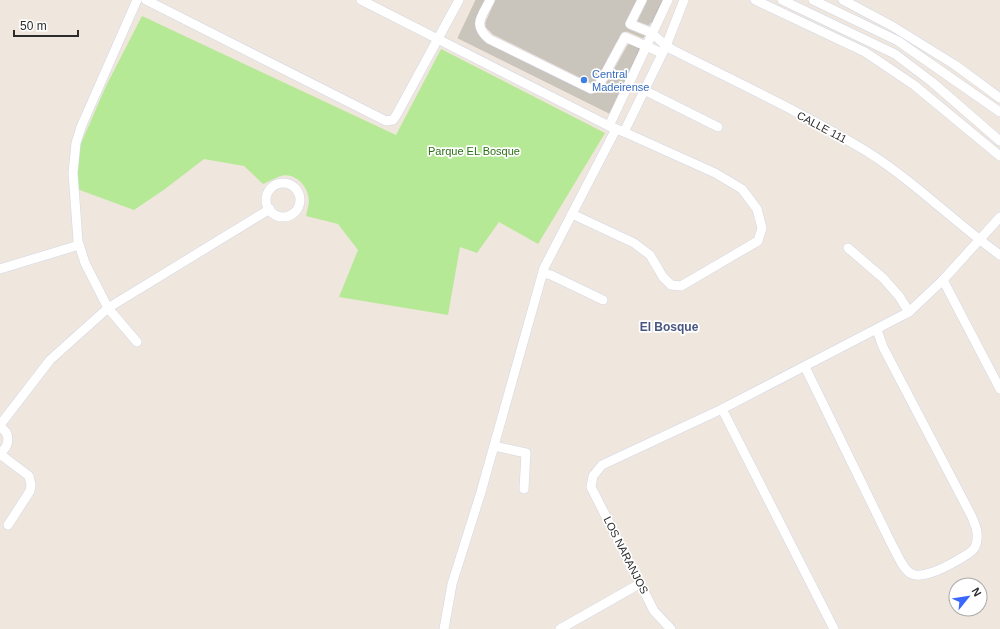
<svg xmlns="http://www.w3.org/2000/svg" width="1000" height="629" viewBox="0 0 1000 629" font-family="Helvetica,sans-serif">
<style>
.green{fill:#b6e996}
.building{fill:#c9c5bc;stroke:#cbc3b7;filter:url(#shadow)}
.lines{fill:none;stroke-linecap:round;stroke-linejoin:round}
.minor-casing{stroke:#d2d7e6;stroke-width:10}
.minor{stroke:#fff;stroke-width:9}
.shop-dot{fill:#3f7fe0;stroke:#fff;stroke-width:1.5}
.labels{text-anchor:middle;dominant-baseline:central;stroke-width:3.5;stroke-linejoin:round;paint-order:stroke}
.shop-label{font-size:11px;fill:#366cbe;stroke:#fff;text-anchor:start}
.street-label{font-size:11px;fill:#2c2c2c;stroke:#fff}
.park-label{font-size:11px;fill:#2c7015;stroke:#fff}
.neighbourhood-label{font-size:12px;font-weight:bold;fill:#485581;stroke:#fff}
</style>
<defs>
<filter id="shadow"><feDropShadow dx="2.5" dy="-2.5" stdDeviation="0" flood-color="#0004"/></filter>
</defs>
<rect width="100%" height="100%" fill="#efe6dd"/>
<path class="green" d="M142,16L396,135L441,49L605,133L538,244L499,222L477,253L460,247L448,315L339,297L358,250L338,224L306,216C307,211 309,205 309,200C308,185 293,170 278,177C273,179 268,182 263,184L244,166L204,159L165,189L134,210L77,189L79,148L106,86Z"/>
<g class="building">
<polygon points="476,0 483,0 476,14 474,24 476,32 485,43 588,94 600,93 603,90 628,45 638,49 609,113 458,38"/>
<polygon points="496,0 635,0 624,25 627,29 644,36 643,38 627,31 621,32 594,82 592,83 493,34 486,27 486,22"/>
<polygon points="648,0 661,0 649,25 638,21"/>
</g>
<g class="lines">
<defs>
<g id="minor">
<polyline points="146,0 386,121 393,120 397,114 459,0"/>
<polyline points="361,0 609,126 624,132 715,173 742,189 757,209 762,228 758,241 681,286 671,285 663,277 650,255 634,243 572,214"/>
<path d="M490,0C482,17 472,24 489,39L591,89L598,87L625,37L662,53"/>
<path d="M642,0L630,24L652,33L666,46L673,50C736,82 805,114 866,151C914,181 954,222 1000,255"/>
<polyline points="755,0 865,52 914,85 1000,156"/>
<polyline points="782,0 895,54 932,82 1000,141"/>
<polyline points="813,0 898,41 1000,112"/>
<polyline points="843,0 892,26 955,65 1000,98"/>
<polyline points="644,90 718,127"/>
<polyline points="609,126 668,0"/>
<polyline points="624,132 666,46 684,0"/>
<circle cx="283" cy="200" r="17"/>
<polyline points="848,248 883,278 899,296 909,312"/>
<polyline points="0,269 79,245"/>
<polyline points="543,273 551,275 603,300"/>
<polyline points="943,280 1000,389"/>
<polyline points="137,342 108,308 85,263 78,241 73,173 76,143 81,127 137,0"/>
<path d="M805,367L893,547C898,555 903,570 912,574C918,577 927,574 933,572C940,570 972,554 975,547C980,536 976,526 971,515L883,347L877,330"/>
<polyline points="722,409 834,629"/>
<polyline points="0,425 50,360 108,308 270,209"/>
<path d="M0,427C11,433 10,446 0,453"/>
<polyline points="494,446 526,453 524,489"/>
<polyline points="0,454 29,476 31,485 30,491 8,525"/>
<polyline points="444,629 452,584 481,492 544,268 616,129"/>
<polyline points="560,629 641,583"/>
<polyline points="671,629 654,611 591,487 593,476 602,465 722,409 909,312 943,280 1000,217"/>
</g>
</defs>
<use href="#minor" class="minor-casing"/>
<use href="#minor" class="minor"/>
</g>
<circle class="shop-dot" cx="584" cy="80" r="4"/>
<g class="labels">
<g class="shop-label">
<text x="592" y="74">Central<tspan x="592" dy="13">Madeirense</tspan></text>
</g>
<g class="street-label">
<text transform="translate(822 127) rotate(28)">CALLE 111</text>
<text transform="translate(626 555) rotate(63)">LOS NARANJOS</text>
</g>
<g class="park-label">
<text x="474" y="151">Parque EL Bosque</text>
</g>
<g class="neighbourhood-label">
<text x="669" y="327">El Bosque</text>
</g>
</g>
<g transform="translate(968 597) rotate(60)"><circle r="19" fill="#ffffff" stroke="#ababab"/>
<path d="M0-3L7 15L0 10L-7 15Z" fill="#3a68ff"/>
<text y="-6" font-size="11" font-weight="bold" text-anchor="middle" fill="#2c2c2c">N</text>
</g>
<path d="M14 30v6h64v-6" fill="none" stroke="#2c2c2c" stroke-width="2"/>
<text x="20" y="30" font-size="12" fill="#2c2c2c" stroke="#ffffff" stroke-width="3" paint-order="stroke">50 m</text>
</svg>
